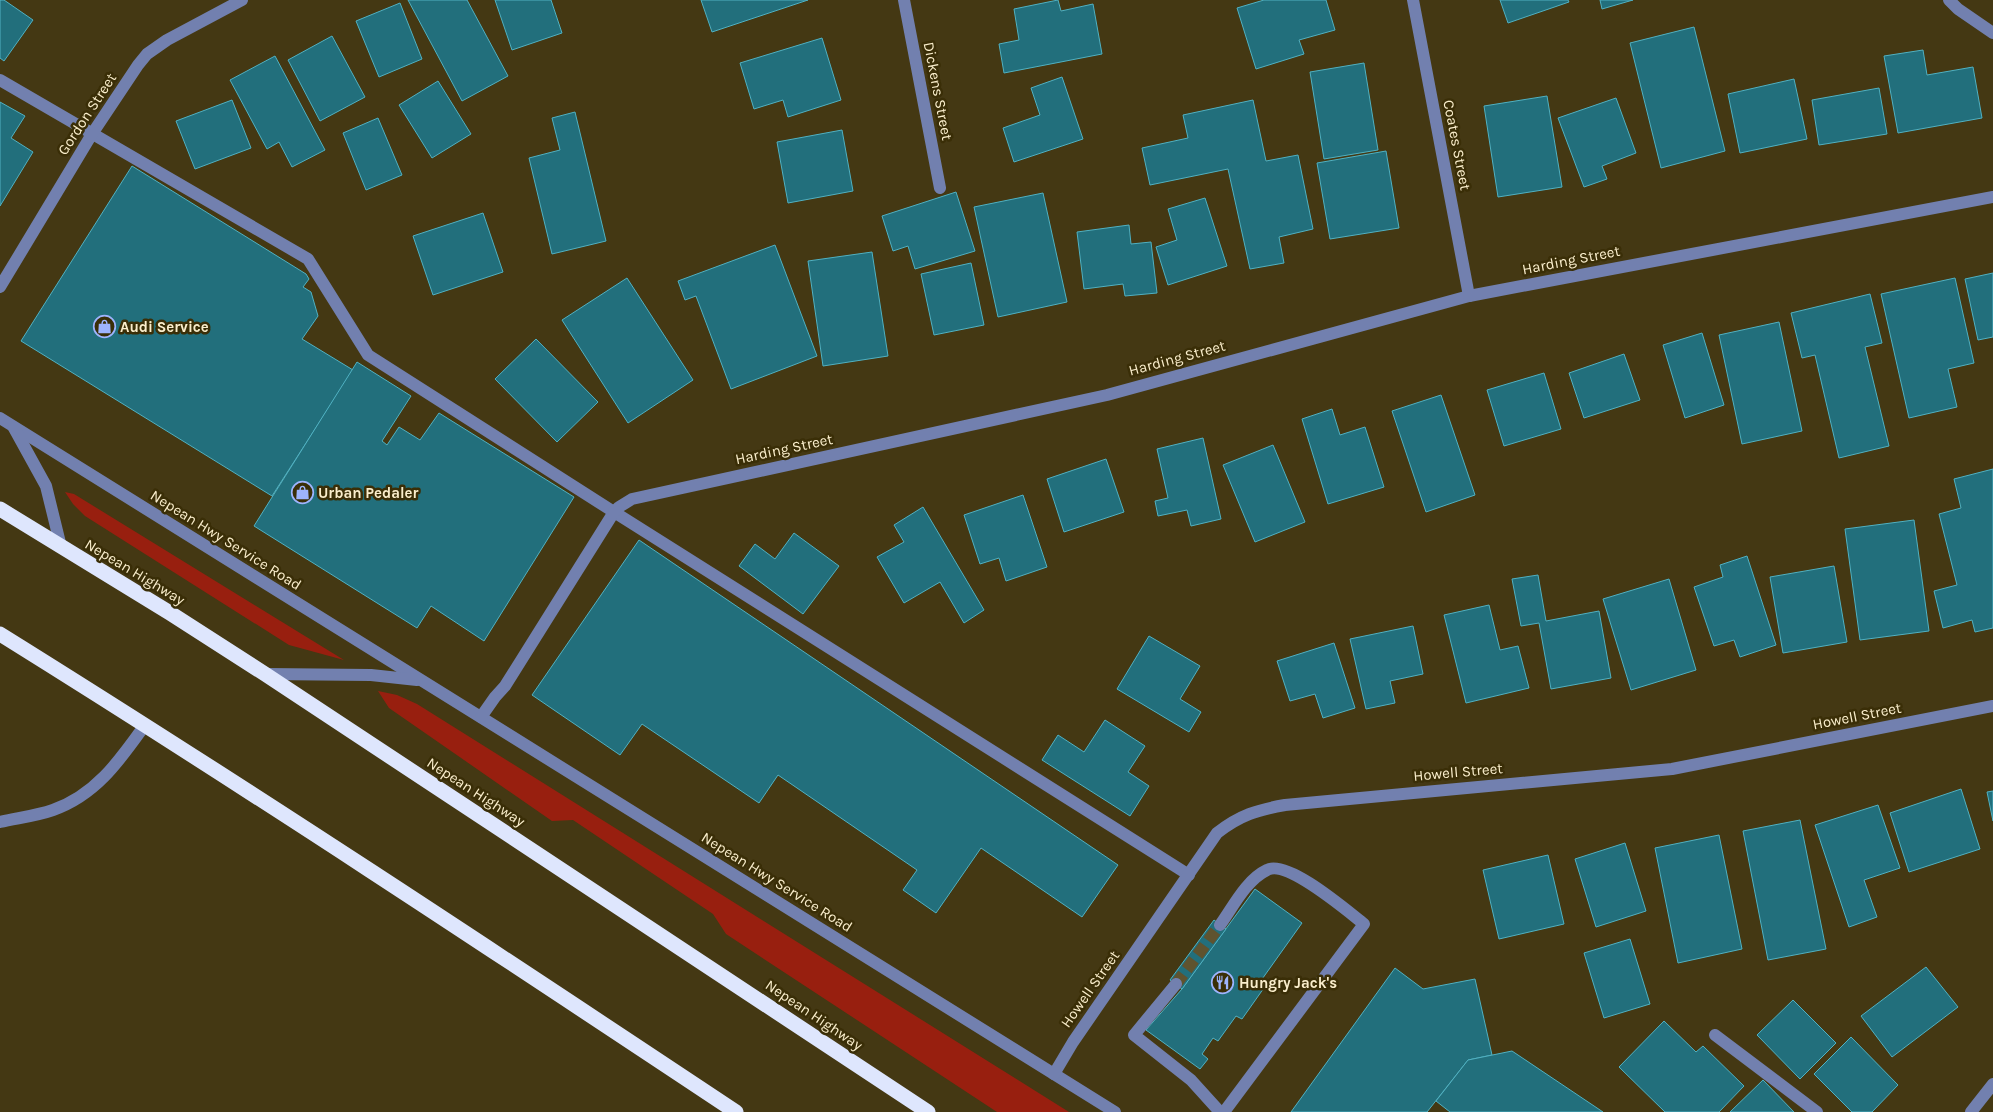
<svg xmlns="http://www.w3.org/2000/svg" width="1993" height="1112" viewBox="0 0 1993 1112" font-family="Karla,sans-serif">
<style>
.green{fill:#981f0f}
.building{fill:#226f7c;stroke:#50b1c2}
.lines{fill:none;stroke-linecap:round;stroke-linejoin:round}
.minor-tunnel{stroke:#5f532f;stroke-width:12;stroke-dasharray:12 6;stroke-linecap:butt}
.minor{stroke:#7280af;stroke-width:12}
.highway{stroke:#dee6fd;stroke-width:15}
.labels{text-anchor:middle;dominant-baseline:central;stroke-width:5;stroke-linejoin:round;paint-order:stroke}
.street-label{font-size:15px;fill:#faeecc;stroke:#3a2e07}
.poi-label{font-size:15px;font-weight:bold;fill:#faeecc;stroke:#3a2e07;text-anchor:start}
</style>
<rect width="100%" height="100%" fill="#443813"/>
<g class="green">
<polygon points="65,492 74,494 344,660 289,645 85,516 73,504"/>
<polygon points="378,691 397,695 417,704 1069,1112 997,1112 726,934 713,914 573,820 552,821 389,708"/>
</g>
<g class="building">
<polygon points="0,0 4,0 33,20 4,61 0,58"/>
<polygon points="408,0 467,0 508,76 462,101"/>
<polygon points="495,0 551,0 562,33 512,50"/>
<polygon points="701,0 808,0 712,32"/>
<polygon points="1058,0 1061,11 1093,4 1102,54 1004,73 999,44 1019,40 1014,9"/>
<polygon points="1264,0 1326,0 1335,30 1299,40 1304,54 1256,69 1237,8"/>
<polygon points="1500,0 1568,0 1569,2 1508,23"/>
<polygon points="1600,0 1633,0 1602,9"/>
<polygon points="400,3 422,59 379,77 356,21"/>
<polygon points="1694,27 1725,151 1661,168 1630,43"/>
<polygon points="332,36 365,97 320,121 288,60"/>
<polygon points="822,38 841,100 788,117 783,100 754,109 740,63"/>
<polygon points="1923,50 1927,75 1973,67 1982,118 1898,133 1884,56"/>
<polygon points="275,56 325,150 292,167 279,142 267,149 230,80"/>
<polygon points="1364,63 1378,150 1324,159 1310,72"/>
<polygon points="1062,77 1083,139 1014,162 1003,128 1040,115 1031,88"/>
<polygon points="1794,79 1807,139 1740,153 1728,94"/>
<polygon points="438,81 471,134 432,158 399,105"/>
<polygon points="1879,88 1887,134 1819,145 1812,100"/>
<polygon points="1547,96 1562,187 1498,197 1484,106"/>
<polygon points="1616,98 1636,153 1602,166 1607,179 1584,187 1558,118"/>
<polygon points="232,100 251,148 195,169 176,121"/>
<polygon points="1253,100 1266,161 1298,155 1313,229 1279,237 1284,263 1250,269 1228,169 1150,185 1142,148 1188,138 1183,115"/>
<polygon points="0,102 25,116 11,138 33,152 0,206"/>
<polygon points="575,112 606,241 552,254 529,158 560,150 552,118"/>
<polygon points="378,118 402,175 366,190 343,133"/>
<polygon points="842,130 853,191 788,203 777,142"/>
<polygon points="1386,151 1399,228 1330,239 1317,163"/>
<polygon points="132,166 306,274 309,279 303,287 311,292 318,316 302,339 353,370 272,496 21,341"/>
<polygon points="956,192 975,251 915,269 908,246 893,251 882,216"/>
<polygon points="1043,193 1067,302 998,317 974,207"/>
<polygon points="1205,198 1227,266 1168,285 1156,247 1177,240 1168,209"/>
<polygon points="483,213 503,272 433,295 413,236"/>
<polygon points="1129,225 1131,244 1151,242 1157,293 1125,296 1123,284 1084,289 1077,232"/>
<polygon points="775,245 817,356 731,389 696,296 685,300 678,281"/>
<polygon points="872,252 888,356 823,366 808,261"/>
<polygon points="971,263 984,325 934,335 921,274"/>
<polygon points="1993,273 1993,337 1978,340 1965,279"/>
<polygon points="627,278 693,380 628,423 562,320"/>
<polygon points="1955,278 1974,363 1948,369 1957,407 1909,418 1881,294"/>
<polygon points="1870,294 1882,343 1865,347 1889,446 1839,458 1815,355 1802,358 1791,313"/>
<polygon points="1779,322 1802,431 1742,444 1719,335"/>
<polygon points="1702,333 1724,405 1685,418 1663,345"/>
<polygon points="536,339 598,402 557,442 495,379"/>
<polygon points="1624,354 1640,400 1584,418 1569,373"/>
<polygon points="357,362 411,396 382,441 387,445 399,427 420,440 439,413 574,497 484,641 431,606 417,628 254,526"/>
<polygon points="1544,373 1561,429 1504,446 1487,390"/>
<polygon points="1441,395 1475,495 1426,512 1392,411"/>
<polygon points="1332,409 1340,435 1365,427 1384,487 1328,504 1302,419"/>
<polygon points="1203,438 1221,519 1191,526 1187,510 1158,516 1155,501 1168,498 1157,449"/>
<polygon points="1273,445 1305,522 1255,542 1223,465"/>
<polygon points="1106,459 1124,512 1064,532 1047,479"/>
<polygon points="1993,469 1993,628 1975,632 1972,620 1943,628 1934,591 1957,585 1939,514 1961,508 1954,479"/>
<polygon points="1023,495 1047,567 1006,581 999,558 980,564 964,515"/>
<polygon points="923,507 984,610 964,623 940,582 904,603 877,557 904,542 894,525"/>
<polygon points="1914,520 1929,631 1860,640 1845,529"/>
<polygon points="794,533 839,566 803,614 739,566 755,544 775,559"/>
<polygon points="639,540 1118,865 1082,917 981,848 936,913 903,890 917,870 778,775 759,803 642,724 620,755 532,695"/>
<polygon points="1747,556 1776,645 1740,657 1734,640 1714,646 1694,587 1723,577 1720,565"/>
<polygon points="1834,566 1847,642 1783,653 1770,577"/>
<polygon points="1538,575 1546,621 1599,611 1611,678 1551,689 1539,623 1521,626 1512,579"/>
<polygon points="1669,579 1696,670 1631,690 1603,599"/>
<polygon points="1489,605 1500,650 1518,646 1529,688 1466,703 1444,615"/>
<polygon points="1413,626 1423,674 1390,681 1395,703 1366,709 1350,639"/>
<polygon points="1149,636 1200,666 1180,699 1201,712 1189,732 1117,689"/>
<polygon points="1334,643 1355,708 1323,718 1315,694 1290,701 1277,661"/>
<polygon points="1105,720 1145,746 1128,772 1149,786 1130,816 1042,760 1058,735 1084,752"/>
<polygon points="1961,789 1980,849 1909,872 1890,813"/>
<polygon points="1993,791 1993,821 1987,792"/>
<polygon points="1878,805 1900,868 1864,880 1877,917 1849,927 1815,825"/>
<polygon points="1800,820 1826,949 1768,960 1743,831"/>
<polygon points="1719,835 1742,949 1678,963 1655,848"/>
<polygon points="1625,843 1646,911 1596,927 1575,859"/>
<polygon points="1548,855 1564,924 1499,939 1483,870"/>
<polygon points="1255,889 1302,923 1260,982 1266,985 1242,1019 1236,1016 1218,1041 1213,1038 1202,1054 1208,1059 1200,1069 1146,1030 1182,989"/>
<polygon points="1214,920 1226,929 1182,989 1170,980"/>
<polygon points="1630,939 1650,1004 1604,1018 1584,953"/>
<polygon points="1926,967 1958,1007 1892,1057 1861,1016"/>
<polygon points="1395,968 1423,989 1475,979 1492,1055 1468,1060 1427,1112 1291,1112"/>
<polygon points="1793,1000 1836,1043 1800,1079 1757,1035"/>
<polygon points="1664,1021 1696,1052 1703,1046 1744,1086 1719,1112 1665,1112 1619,1067"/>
<polygon points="1851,1037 1898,1085 1872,1112 1852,1112 1814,1074"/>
<polygon points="1512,1051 1603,1112 1450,1112 1436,1101 1468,1060"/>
<polygon points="1763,1080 1794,1112 1730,1112"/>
</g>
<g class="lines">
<polyline class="minor-tunnel" points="1176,984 1220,925"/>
<g class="minor">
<polyline points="904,0 940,188"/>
<polyline points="1413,0 1469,296"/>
<polyline points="1949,0 1958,9 1993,33"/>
<polyline points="0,80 308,259 368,355 614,512 1189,875"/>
<polyline points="0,287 92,134 138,65 147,54 167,40 242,0"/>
<polyline points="0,418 1115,1112"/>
<polyline points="14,428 46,486 61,547"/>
<polyline points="265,674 371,675 417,680"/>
<polyline points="481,717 495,697 505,686 614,512 619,507 632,499 1107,395 1469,296 1993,197"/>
<path d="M0,822C17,818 36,816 53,810C96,795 120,760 145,725"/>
<path d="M1220,925C1233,907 1246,880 1267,870C1287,859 1346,910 1364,924L1224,1112"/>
<polyline points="1176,984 1134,1035 1191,1080 1220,1112"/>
<polyline points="1715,1035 1817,1112"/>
<path d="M1054,1074L1073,1042L1217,833C1240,815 1257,810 1285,805L1672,769L1993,706"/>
<polyline points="1971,1112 1993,1084"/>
</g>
<g class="highway">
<polyline points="0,509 170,613 265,674 928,1112"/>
<path d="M0,634C249,789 492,950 736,1112"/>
</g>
</g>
<defs>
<symbol id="shop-ring" viewBox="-11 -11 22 22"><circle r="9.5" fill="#3a2e07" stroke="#9eb4fd" stroke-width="1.5"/><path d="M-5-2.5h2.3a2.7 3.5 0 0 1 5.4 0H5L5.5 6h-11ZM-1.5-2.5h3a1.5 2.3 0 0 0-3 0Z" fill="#9eb4fd"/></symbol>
<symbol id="restaurant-ring" viewBox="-11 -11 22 22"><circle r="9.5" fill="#3a2e07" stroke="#9eb4fd" stroke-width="1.5"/><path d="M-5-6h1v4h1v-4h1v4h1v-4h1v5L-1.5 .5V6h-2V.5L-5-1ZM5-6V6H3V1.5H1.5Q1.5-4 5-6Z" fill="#9eb4fd"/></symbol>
</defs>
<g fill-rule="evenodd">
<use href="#shop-ring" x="92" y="314" width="25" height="25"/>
<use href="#shop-ring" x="290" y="480" width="25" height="25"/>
<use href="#restaurant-ring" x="1210" y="970" width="25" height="25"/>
</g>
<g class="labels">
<g class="street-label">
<text transform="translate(938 91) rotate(79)">Dickens Street</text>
<text transform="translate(87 114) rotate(-57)">Gordon Street</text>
<text transform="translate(1457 145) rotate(79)">Coates Street</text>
<text transform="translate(1571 260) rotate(-11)">Harding Street</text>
<text transform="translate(1177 358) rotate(-15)">Harding Street</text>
<text transform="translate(784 449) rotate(-12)">Harding Street</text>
<text transform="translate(226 540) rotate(32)">Nepean Hwy Service Road</text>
<text transform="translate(135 572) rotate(31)">Nepean Highway</text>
<text transform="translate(1857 716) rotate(-11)">Howell Street</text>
<text transform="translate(1458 772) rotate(-5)">Howell Street</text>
<text transform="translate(476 792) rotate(33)">Nepean Highway</text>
<text transform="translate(777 882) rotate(32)">Nepean Hwy Service Road</text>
<text transform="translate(1090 989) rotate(-55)">Howell Street</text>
<text transform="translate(814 1015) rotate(34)">Nepean Highway</text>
</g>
<g class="poi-label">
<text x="120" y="327">Audi Service</text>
<text x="318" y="493">Urban Pedaler</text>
<text x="1239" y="983">Hungry Jack's</text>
</g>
</g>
</svg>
